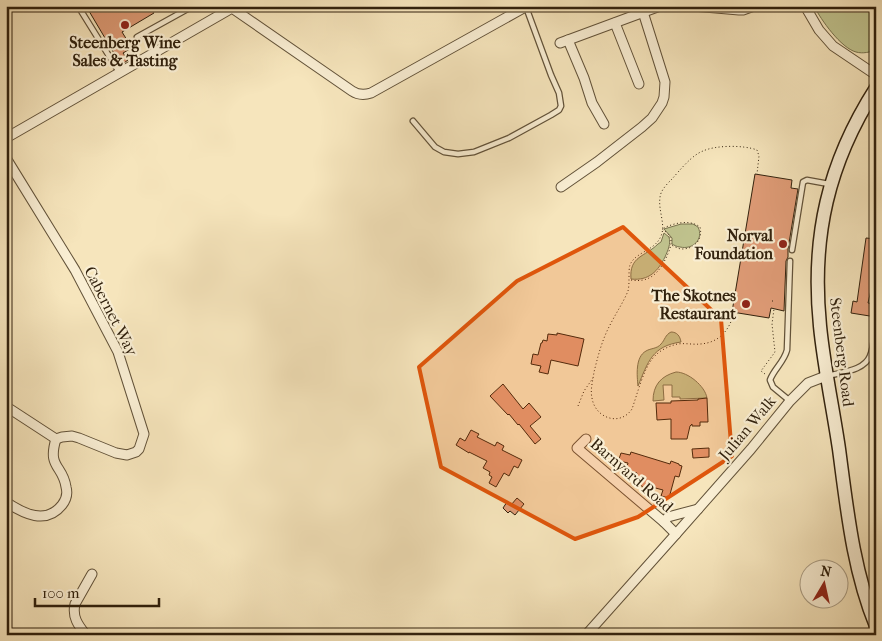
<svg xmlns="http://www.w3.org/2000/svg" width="882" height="641" viewBox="0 0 882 641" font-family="'IM FELL French Canon',serif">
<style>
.green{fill:#c0c38e;stroke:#78724e}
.building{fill:#e09c77;stroke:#31210d}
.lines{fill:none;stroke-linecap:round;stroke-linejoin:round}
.lane-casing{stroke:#625239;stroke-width:7}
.street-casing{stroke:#625239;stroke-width:11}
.secondary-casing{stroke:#31210d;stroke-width:15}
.path{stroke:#31210d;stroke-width:1;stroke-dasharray:1 2.5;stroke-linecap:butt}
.lane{stroke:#f9eed3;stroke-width:4.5}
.street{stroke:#f9eed3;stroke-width:9}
.secondary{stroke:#f9eed3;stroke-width:12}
.marked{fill:#df560c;fill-opacity:0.2;stroke:#df560c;stroke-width:4;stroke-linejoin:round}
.poi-dot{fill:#8f2418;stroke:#f9eed3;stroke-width:2}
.labels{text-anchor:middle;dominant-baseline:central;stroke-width:4.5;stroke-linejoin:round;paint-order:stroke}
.poi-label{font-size:16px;font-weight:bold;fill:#31210d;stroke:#f9eed3;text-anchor:end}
.street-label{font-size:16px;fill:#31210d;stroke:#f9eed3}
</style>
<rect width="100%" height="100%" fill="#f6e5bc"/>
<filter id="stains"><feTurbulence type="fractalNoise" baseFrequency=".004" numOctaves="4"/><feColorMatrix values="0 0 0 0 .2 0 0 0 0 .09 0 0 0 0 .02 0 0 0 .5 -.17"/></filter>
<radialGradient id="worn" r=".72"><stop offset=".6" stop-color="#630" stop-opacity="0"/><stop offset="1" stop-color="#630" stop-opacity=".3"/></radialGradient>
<g class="green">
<path d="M814,6H876V50C870,52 863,54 856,52C841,48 821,20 814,6Z"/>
<path d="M681,224H693L698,227C704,239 693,250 680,247C677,247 674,245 672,244V238L664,229Z"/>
<path d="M664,233L669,237C671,244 668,250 665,257C658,271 649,281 631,279C629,256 645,257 658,244L661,242Z"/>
<path d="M671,332C677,332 680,336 681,342C652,346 648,362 638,386C637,376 635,357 646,351C651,348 657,349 661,344C665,340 665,335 671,332Z"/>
<path d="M676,372C688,372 705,386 707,398L680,399V397H672V385H663L664,400L653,401C653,385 661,376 676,372Z"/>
</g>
<g class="building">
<polygon points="86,6 150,6 154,13 122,32 132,48 123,53 128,60 121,65"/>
<polygon points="755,174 792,180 791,188 798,189 788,249 788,257 786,261 784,311 771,308 769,318 732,312"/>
<polygon points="866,238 876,239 876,291 871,290 868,303 876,304 876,317 851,313 853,301 857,302"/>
<polygon points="557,333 584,339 578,366 551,360 548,374 539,372 541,366 531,364 533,354 538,355 541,343 542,343 543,340 547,341 548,334 557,335"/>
<polygon points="503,384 523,409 529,403 541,417 530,426 541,439 535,444 519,424 518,425 509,414 508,415 490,396"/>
<polygon points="707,398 708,422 700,422 700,426 692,426 692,424 690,426 687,439 671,439 671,419 657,420 656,403 671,403 671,401 698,400 698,399"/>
<polygon points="471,430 479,434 477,437 495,446 497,442 504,446 502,450 522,460 518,468 514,466 509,476 504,473 496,487 489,483 492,477 489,475 490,472 483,468 487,461 469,452 469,453 456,445 460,438 465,441"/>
<polygon points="709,448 709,457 693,458 692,449"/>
<polygon points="631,452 670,464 671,461 679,464 679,465 682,466 679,477 675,476 669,498 661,496 663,490 648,486 648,487 645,486 645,489 637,482 638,478 636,477 637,473 626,470 628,463 619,461 619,459 621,453 630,455"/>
<polygon points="517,498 524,504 515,515 510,511 508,513 503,508 507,502 511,505"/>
</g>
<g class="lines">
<defs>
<g id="lane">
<polyline points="78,6 119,72"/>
<polyline points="137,37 193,6"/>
<polyline points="413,121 435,147 444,152 458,154 474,152 509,138 551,115 559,110 561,106 559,93 551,75 526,7"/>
<polyline points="792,250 803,182 807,180 829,184"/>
<path d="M828,376C841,372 864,371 870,356C874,347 874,334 876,324"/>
<polyline points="876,398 876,423"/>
<path d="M790,401L773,387L770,380C774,369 784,362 787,350L790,261"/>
</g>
<g id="street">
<polyline points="693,6 739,10 743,10 754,6"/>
<polyline points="805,6 819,30 833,46 876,75"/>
<polyline points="615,23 639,84"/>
<polyline points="568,40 584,78 592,103 604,124"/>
<polyline points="560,43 660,6"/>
<path d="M6,138L232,8L352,91C358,95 365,95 371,93L527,6"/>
<polyline points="6,158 75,270 118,352 144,434 139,449 136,452 127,455 116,453 79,438 72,436 62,437 56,439"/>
<polyline points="561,187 597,162 642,127 652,118 662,103 664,97 665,82 643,12"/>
<polyline points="10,409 56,439"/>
<polyline points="586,439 577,448 664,522 676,534"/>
<path d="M6,502C24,514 46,525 62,505C66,500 68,494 66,487C63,465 47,468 56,439"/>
<polyline points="664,522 668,517 698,509"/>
<path d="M86,635C78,625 72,617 75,604L92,574"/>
<polyline points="586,635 676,534 751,449 790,401 808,383 826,376"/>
</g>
<path id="secondary" d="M876,88C828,163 811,237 820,326C824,367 833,408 839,449C847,509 853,570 876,626"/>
</defs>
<use href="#lane" class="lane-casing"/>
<use href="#street" class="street-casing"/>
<use href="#secondary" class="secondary-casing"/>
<g class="path">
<path d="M631,280C650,283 659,273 667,256C669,251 673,243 670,237C669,234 665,231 662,229C673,223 690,219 700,227C703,239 695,249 682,249C678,249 674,246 671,245"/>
<polyline points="772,301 775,301"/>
<path d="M734,312C730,330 719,343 700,344C692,345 682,342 674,345C667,347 659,351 654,357C644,367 637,395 632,409C620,427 595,418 592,398C590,390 593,380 594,372C598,356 602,340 610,325C616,313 623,303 628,291C630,283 628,271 630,265C635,252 655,251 661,236C666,225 658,210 660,198C660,191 667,184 672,179C680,170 692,155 703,151C716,145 744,145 757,150L759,156L757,174"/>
<polyline points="765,374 761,371 775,352 772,324 774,309"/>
<polyline points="578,406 584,391 593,378"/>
</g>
<use href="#lane" class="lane"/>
<use href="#street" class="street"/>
<use href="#secondary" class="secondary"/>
</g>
<path class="marked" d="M623,227L721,319L732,456L638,517L575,539L441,467L419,367L517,281Z"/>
<g class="poi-dot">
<circle cx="125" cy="25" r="5"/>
<circle cx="783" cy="244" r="5"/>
<circle cx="746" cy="304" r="5"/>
</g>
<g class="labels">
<g class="poi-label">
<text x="125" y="42" text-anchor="middle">Steenberg Wine<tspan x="125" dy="18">Sales &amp; Tasting</tspan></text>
<text x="773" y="235">Norval<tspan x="773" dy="18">Foundation</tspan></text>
<text x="736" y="295">The Skotnes<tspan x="736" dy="18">Restaurant</tspan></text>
</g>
<g class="street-label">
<text transform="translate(111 311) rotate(63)">Cabernet Way</text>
<text transform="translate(842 352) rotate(83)">Steenberg Road</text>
<text transform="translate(747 428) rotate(-50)">Julian Walk</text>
<text transform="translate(632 475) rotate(41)">Barnyard Road</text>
</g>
</g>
<rect width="882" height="641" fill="none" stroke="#f6e5bc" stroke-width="25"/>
<rect x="8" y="8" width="867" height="626" fill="none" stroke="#31210d" stroke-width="2.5"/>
<rect x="12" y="12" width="857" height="616" fill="none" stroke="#31210d"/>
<g transform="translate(824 584) rotate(9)"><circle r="24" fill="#f9eed3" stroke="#a99c84"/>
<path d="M0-4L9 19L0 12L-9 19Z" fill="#8f2418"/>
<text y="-8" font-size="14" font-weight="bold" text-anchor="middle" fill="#31210d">N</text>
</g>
<path d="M35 598v8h124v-8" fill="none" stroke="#31210d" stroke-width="2.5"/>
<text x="42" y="598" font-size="15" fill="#31210d" stroke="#f9eed3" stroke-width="4" paint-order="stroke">100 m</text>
<rect width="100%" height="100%" filter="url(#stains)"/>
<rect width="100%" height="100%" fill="url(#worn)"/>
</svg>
